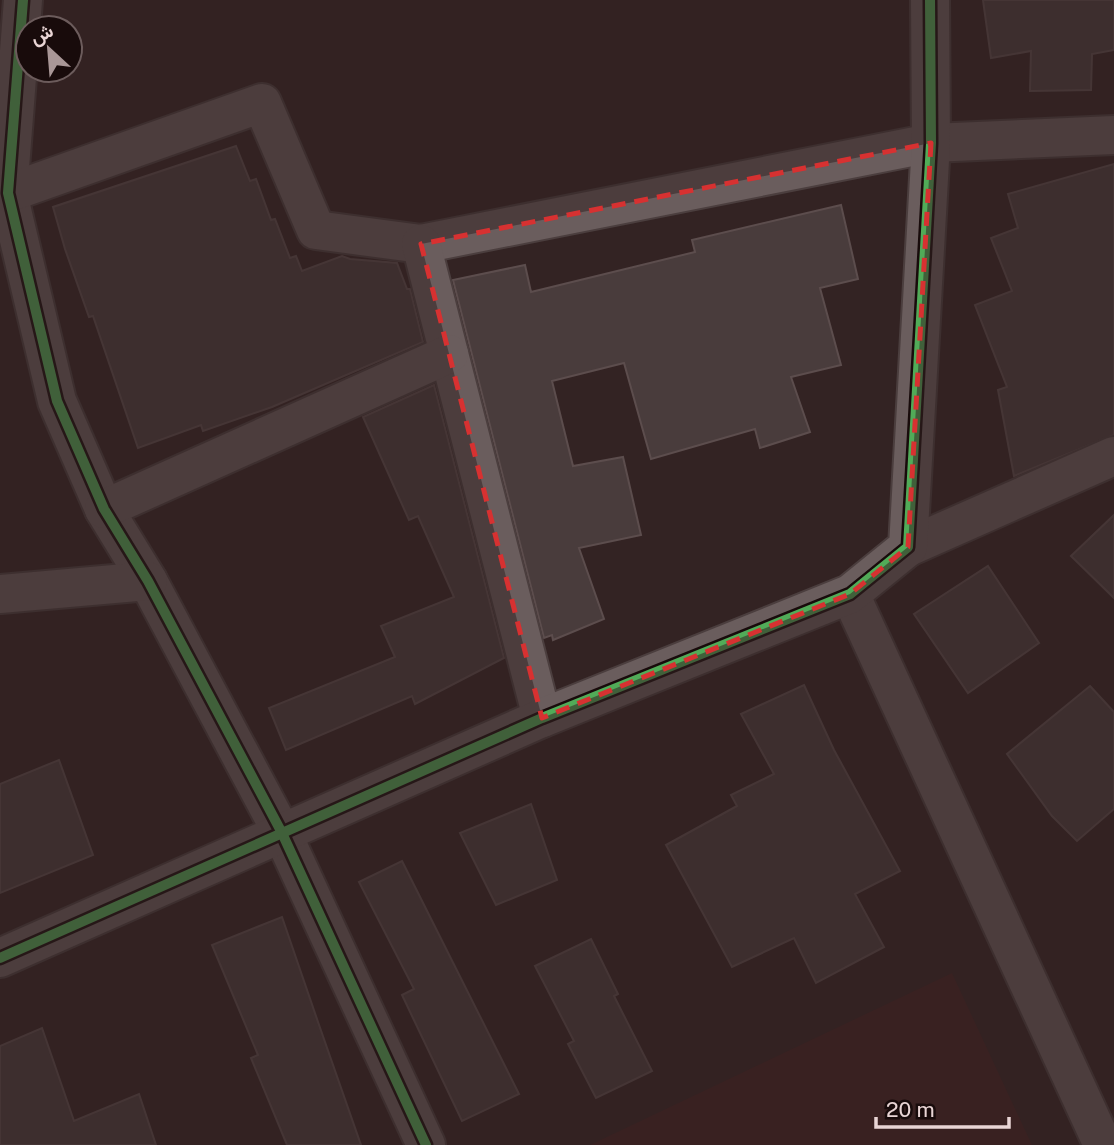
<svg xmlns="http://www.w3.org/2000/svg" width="1114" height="1145" viewBox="0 0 1114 1145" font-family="'Public Sans',Vazirmatn,sans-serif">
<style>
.built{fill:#402020}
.building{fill:#493c3c;stroke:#5c4d4d;stroke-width:2}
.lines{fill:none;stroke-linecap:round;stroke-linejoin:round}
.street-casing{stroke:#4b3e3e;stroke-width:42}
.secondary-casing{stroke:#4b3e3e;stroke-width:42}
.street{stroke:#6a5d5d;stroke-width:38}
.secondary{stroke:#6a5d5d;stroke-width:38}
.cycleway-casing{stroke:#180b0b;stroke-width:15}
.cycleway{stroke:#51ab58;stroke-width:10}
.marked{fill:none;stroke:#d73131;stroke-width:5;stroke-dasharray:14 9;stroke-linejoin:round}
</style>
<rect width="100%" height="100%" fill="#332323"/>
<polygon class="built" points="952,973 1032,1145 590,1145"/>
<g class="building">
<polygon points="983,0 1114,0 1114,50 1092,54 1091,90 1030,91 1031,51 991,58"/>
<polygon points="236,146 250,181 256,179 271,220 275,219 290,258 296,256 302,271 342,256 350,259 397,263 407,289 410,289 423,342 272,407 203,431 201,425 138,448 93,316 89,317 65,249 53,207"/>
<polygon points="1114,164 1114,435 1014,476 998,390 1007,387 975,305 1012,291 991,238 1018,228 1008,194"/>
<polygon points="841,205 858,279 820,288 841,365 791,377 810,432 760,448 755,429 651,459 624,363 552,381 573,466 623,457 641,535 579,548 604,619 553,640 552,635 544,638 453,280 525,265 531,292 695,252 692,240"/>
<polygon points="434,385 504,658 415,704 412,696 286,750 269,708 395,657 381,626 454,597 418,516 409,520 363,417"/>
<polygon points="1114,515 1114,598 1071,556"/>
<polygon points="988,566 1039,643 968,693 914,614"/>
<polygon points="804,685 834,750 900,871 855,894 884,947 816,983 794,938 732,967 666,845 737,806 731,795 774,774 741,714"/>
<polygon points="1090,686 1114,712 1114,809 1077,841 1052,816 1007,754"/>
<polygon points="59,760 93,855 0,893 0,784"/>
<polygon points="531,804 557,880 496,905 460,833"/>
<polygon points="402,861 519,1094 462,1121 402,995 414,989 359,882"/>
<polygon points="282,917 318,1022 361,1145 287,1145 251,1058 258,1055 212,945"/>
<polygon points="591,939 618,994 614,996 652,1071 596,1098 568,1044 574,1041 535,966"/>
<polygon points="42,1028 74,1121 139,1094 156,1145 0,1145 0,1046"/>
</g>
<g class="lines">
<defs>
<g id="street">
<polyline points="23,0 8,193 57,401 104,509 148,581 282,833 426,1145"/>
<polyline points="8,193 262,103 316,230 421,244 931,143 1114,135"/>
<polyline points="421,244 542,718"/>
<polyline points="104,509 449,354"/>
<polyline points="908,547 1114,456"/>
<polyline points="0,594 148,581"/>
<polyline points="850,594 1103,1145"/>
</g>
<polyline id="secondary" points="0,958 542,718 850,594 908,547 931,143 930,0"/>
</defs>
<use href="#street" class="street-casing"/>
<use href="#secondary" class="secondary-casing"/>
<use href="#street" class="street"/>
<use href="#secondary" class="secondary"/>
<defs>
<g id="cycleway">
<polyline points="23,0 8,193 57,401 104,509 148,581 282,833 426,1145"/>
<polyline points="0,958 542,718 850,594 908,547 931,143 930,0"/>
</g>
</defs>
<use href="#cycleway" class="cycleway-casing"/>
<use href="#cycleway" class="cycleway"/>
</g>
<path d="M0 0H1114V1145H0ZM931,143L908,547L850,594L542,718L421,244Z" fill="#332323" fill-opacity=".55" fill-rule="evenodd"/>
<path class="marked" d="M931,143L908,547L850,594L542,718L421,244Z"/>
<g transform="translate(49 49) rotate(334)"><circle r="33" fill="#180b0b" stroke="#6c5c5c" stroke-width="2"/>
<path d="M0-5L12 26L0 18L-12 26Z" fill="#a99797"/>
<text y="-10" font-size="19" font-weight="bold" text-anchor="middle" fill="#e9d5d5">ش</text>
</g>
<path d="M876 1117v10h133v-10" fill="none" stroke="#e9d5d5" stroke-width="3.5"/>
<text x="886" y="1117" font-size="21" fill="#e9d5d5" stroke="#180b0b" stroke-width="5" paint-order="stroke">20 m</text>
</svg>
